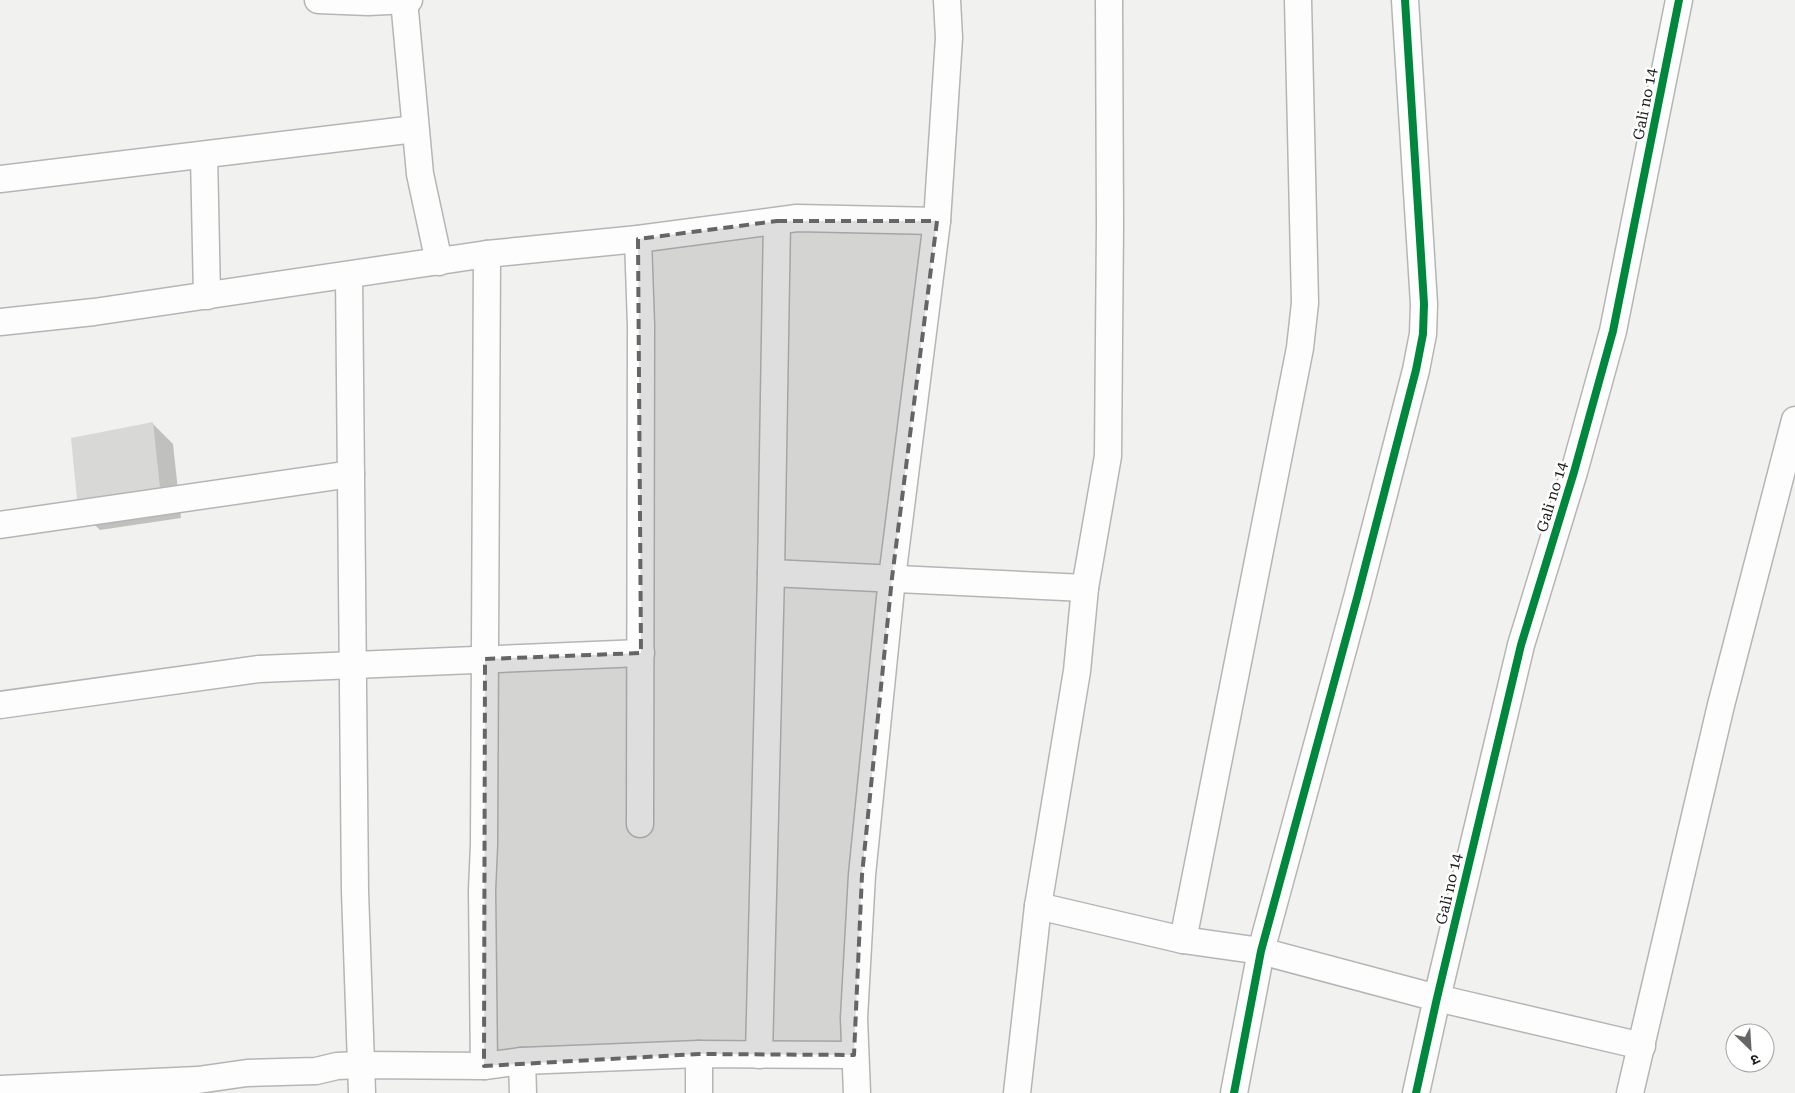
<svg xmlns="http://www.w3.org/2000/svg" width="1795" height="1093" viewBox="0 0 1795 1093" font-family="'Roboto Serif','Noto Sans Devanagari',serif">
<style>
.shadow{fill:#0003}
.building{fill:#d8d8d6}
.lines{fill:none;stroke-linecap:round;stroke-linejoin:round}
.street-casing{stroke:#b5b6b4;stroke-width:29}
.street{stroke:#fdfdfd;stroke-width:26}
.cycleway-casing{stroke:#fff;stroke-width:11}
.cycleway{stroke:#00873e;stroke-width:8}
.marked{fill:#656664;fill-opacity:0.2;stroke:#656664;stroke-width:4;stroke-dasharray:10 6;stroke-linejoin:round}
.labels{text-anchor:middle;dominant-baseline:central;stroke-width:5;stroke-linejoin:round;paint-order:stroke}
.street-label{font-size:15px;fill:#1a1b19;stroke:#fff}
</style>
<rect width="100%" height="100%" fill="#f1f2ef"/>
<polygon class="shadow" points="153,424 173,444 181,518 100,530 79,510"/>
<polygon class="building" points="153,422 161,498 78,510 71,438"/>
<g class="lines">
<defs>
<g id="street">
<polyline points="318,0 368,2 409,0"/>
<polyline points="404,0 420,174 439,262"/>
<polyline points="204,155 207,296"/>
<polyline points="0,179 415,129"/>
<polyline points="638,239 641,325 640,824"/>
<polyline points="349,275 355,891 362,1093"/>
<polyline points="0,322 94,312 487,254 638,239 797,218 937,221"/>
<polyline points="0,525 351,474"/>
<polyline points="771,573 1085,588"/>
<polyline points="0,705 259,669 641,653"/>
<polyline points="1038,906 1183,940 1261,951 1437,998 1642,1046"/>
<polyline points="1183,940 1300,348 1305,303 1298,0"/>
<polyline points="759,1055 771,573 777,221"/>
<polyline points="522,1061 523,1093"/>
<polyline points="484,1066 482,890 484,845 487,254"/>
<polyline points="0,1089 198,1080 247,1073 316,1071 337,1066 361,1065 484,1066 522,1061 699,1054 854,1055"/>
<polyline points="699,1093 699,1054"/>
<polyline points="857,1093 854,1018 862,875 892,578 937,221 949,38 947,0"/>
<polyline points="1017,1093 1038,906 1077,671 1085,588 1108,456 1110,224 1109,0"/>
<polyline points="1234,1093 1261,951 1357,598 1416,370 1423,334 1424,304 1405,0"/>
<polyline points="1416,1093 1437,998 1521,645 1574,472 1613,331 1679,0"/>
<polyline points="1630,1093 1721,705 1795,420"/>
</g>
</defs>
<use href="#street" class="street-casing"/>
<use href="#street" class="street"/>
<defs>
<g id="cycleway">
<polyline points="1234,1093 1261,951 1357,598 1416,370 1423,334 1424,304 1405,0"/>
<polyline points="1416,1093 1437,998 1521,645 1574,472 1613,331 1679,0"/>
</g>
</defs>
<use href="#cycleway" class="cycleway-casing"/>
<use href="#cycleway" class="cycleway"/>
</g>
<path class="marked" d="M777,221H937L892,578L862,875L854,1055L699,1054L484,1066L485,659L641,653L638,239Z"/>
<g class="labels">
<g class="street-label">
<text transform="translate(1645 104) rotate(-79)">Gali no 14</text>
<text transform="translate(1552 497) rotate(-73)">Gali no 14</text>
<text transform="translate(1449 889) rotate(-77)">Gali no 14</text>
</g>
</g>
<g transform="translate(1750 1048) rotate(155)"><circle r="24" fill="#ffffff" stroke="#a3a4a3"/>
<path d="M0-4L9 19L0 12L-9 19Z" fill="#656664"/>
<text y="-8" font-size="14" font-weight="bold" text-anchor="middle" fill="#1a1b19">उ</text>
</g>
</svg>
